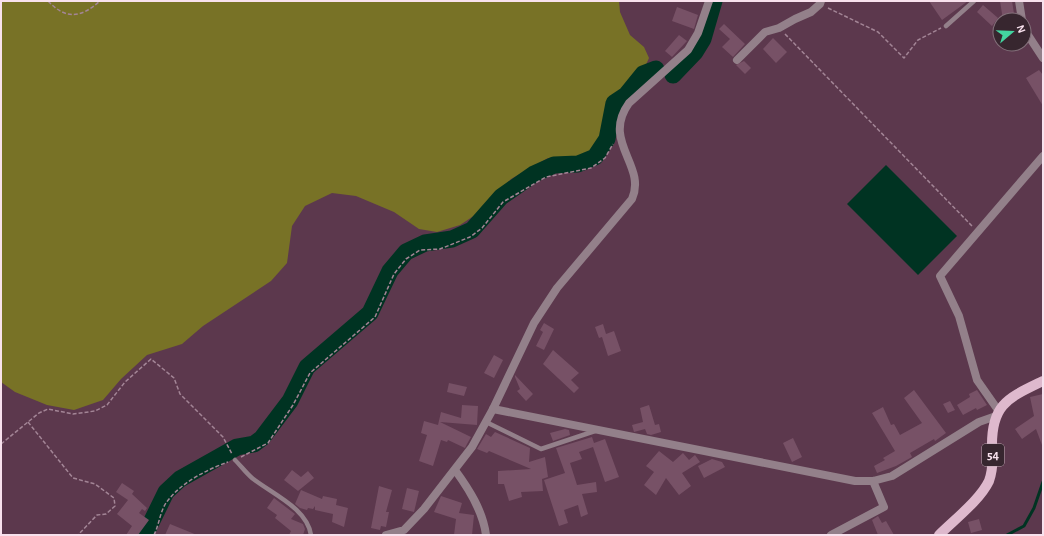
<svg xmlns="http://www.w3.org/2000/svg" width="1044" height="536" viewBox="0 0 1044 536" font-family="'Alegreya Sans',sans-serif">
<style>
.green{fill:#787226}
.water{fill:#032}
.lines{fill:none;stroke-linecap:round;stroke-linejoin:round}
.stream{stroke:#032;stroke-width:3}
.river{stroke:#032;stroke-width:17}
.building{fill:#775166}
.path{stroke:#a38596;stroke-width:1.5;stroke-dasharray:4 2;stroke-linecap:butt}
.lane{stroke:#93808a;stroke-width:4.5}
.street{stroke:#93808a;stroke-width:8}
.primary{stroke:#deb9cd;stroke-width:10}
.labels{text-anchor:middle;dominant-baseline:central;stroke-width:3.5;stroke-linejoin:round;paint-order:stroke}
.shield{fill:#37262f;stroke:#bea9b4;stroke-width:1}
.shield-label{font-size:13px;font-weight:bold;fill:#f8e1ed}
</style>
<rect width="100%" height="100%" fill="#5c384d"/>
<polygon class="green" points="1,1 619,1 620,12 630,35 644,47 649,58 644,69 610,98 600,137 593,152 577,157 548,158 511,179 475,215 460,225 437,232 419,229 394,212 356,196 332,193 305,206 292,226 287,263 271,281 203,326 182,344 147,355 121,379 103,400 74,410 47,405 15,392 1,382"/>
<polygon class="water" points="886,165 957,236 918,275 847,204"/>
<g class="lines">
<polyline class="stream" points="1007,535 1024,526 1034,508 1043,482"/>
<g class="river">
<polyline points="673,75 695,52 703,39 714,1"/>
<polyline points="145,535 166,492 180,479 237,447 254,444 262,438 290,401 307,367 370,313 390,271 406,252 425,243 452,239 472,230 501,197 534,174 554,165 578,164 595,157 607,139 614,103 626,95 643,74 656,69"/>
</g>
</g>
<g class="building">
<polygon points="929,1 968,1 942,20"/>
<polygon points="1000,1 1012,1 1015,20 1003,20"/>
<polygon points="983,5 998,18 992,26 977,12"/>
<polygon points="677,7 698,15 694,29 672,21"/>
<polygon points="724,24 745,44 733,57 722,47 730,39 719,29"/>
<polygon points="679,35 687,41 672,57 665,51"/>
<polygon points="773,38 787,52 776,63 763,49"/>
<polygon points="744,61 751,68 745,74 736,65"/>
<polygon points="1039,70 1043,75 1043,106 1026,78"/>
<polygon points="544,323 554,329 544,350 536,346 543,332 540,330"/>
<polygon points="603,324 606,334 614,331 621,351 608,356 602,337 599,338 595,327"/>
<polygon points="553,350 579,373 571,380 579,388 574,393 543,364"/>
<polygon points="494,355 503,360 494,378 484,373"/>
<polygon points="515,375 533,394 526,401 517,391 520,389 515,377"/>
<polygon points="449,383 467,387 464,396 447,392"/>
<polygon points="914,390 946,433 935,441 934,439 910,453 912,457 896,466 877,473 874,466 885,460 883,458 895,451 872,413 883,407 891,425 894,424 900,435 922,423 904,398"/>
<polygon points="977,390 987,405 977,410 976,408 963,415 957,405 970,397 969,394"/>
<polygon points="1043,394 1043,445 1042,445 1036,429 1022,439 1015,429 1034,416 1030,397"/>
<polygon points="950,401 955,410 948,413 943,404"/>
<polygon points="462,405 478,406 477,425 440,422 471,437 467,444 465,448 448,440 447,442 441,440 433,466 419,461 427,435 421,433 424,421 438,425 441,412 461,418"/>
<polygon points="649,405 655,425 659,424 661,432 651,435 647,434 645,429 634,432 632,425 643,422 640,408"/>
<polygon points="565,429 569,430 570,435 553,441 550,433"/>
<polygon points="495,432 530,448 529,462 545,457 548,477 542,479 543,491 521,492 522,497 509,501 504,484 498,484 498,471 531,469 489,451 487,453 477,449 486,434 491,437"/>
<polygon points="592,437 594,443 605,439 619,477 605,482 593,447 579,452 582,459 570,463 577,485 596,482 597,492 582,494 588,514 581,517 578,505 564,510 568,523 559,526 544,480 565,473 556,448"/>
<polygon points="793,438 802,457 792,462 783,443"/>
<polygon points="659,451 673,462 683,453 689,460 695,455 700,462 682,473 691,486 679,495 666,478 656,495 644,485 654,472 646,466"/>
<polygon points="712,459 722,462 725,467 704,478 698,466"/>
<polygon points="292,470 301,477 308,471 314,478 298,491 284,480"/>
<polygon points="122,483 134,491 132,494 147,508 145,511 142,509 139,513 149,520 138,535 126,535 132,526 117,514 128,500 116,492"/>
<polygon points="379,486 392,490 386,512 389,512 386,527 381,526 380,530 371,528"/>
<polygon points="407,488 419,491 414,512 402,509"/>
<polygon points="301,490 322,499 323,496 337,499 336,505 348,508 344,527 332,522 333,514 315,510 315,506 313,509 308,508 307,510 300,508 295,504"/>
<polygon points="441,496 462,503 459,513 474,515 472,535 454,535 456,519 434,512"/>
<polygon points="274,498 295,514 291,519 303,524 305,529 303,535 289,535 291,531 275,518 277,515 267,508"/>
<polygon points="878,516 882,523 886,521 894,535 878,535 872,520"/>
<polygon points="979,519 982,530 971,533 968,522"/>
<polygon points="170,524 197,535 165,535"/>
</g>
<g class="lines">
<g class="path">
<path d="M48,1C66,20 81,18 100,1"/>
<polyline points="828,8 878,32 904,58 918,40 941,28"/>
<polyline points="785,34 972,226"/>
<polyline points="28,422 73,478 95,484 114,498 115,506 106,514 97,515 78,535"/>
<polyline points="1,444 39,413 48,409 73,414 95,411 107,405 125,382 151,359 174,378 180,394 223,437 232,454"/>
<polyline points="241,457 268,443 293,405 310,373 375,317 394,274 406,259 420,250 440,249 470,237 482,228 503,202 546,177 591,168 605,158 613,144"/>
<path d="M154,535C159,525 160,512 166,503C180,483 206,470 228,462"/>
</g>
<g class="lane">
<polyline points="946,26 974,1"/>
<polyline points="486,422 541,449 595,431"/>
<path d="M235,460C241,466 246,473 252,478C272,494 307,508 311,535"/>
</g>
<g class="street">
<polyline points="1019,1 1022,20"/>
<polyline points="1024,29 1043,58"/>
<polyline points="737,60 765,32 779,28 795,19 811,12 820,4 821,1"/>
<polyline points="493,409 855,481 873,481 892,476 979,422 996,416"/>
<polyline points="998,410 977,380 959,316 940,276 1043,156"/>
<path d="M455,470C469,489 483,511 486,535"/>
<path d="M386,535L404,530L424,509L472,447L493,409L534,323L557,288L632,199C647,165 601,142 629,103L688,50L698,33L709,1"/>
<polyline points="831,535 884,507 873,481"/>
</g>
<path class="primary" d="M939,535C954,520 980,500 989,481C993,470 993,459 992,448C991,404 1008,398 1043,381"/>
</g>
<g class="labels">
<rect class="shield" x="982" y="444" width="22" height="22" rx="3"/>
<g class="shield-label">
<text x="993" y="455">54</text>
</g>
</g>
<rect width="1044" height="536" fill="none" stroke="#f8e1ed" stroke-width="4"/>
<g transform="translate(1012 32) rotate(71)"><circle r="19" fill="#37262f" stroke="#84717b"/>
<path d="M0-3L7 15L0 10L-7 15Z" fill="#43d4a0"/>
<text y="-6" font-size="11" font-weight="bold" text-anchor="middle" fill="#f8e1ed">N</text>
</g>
</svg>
